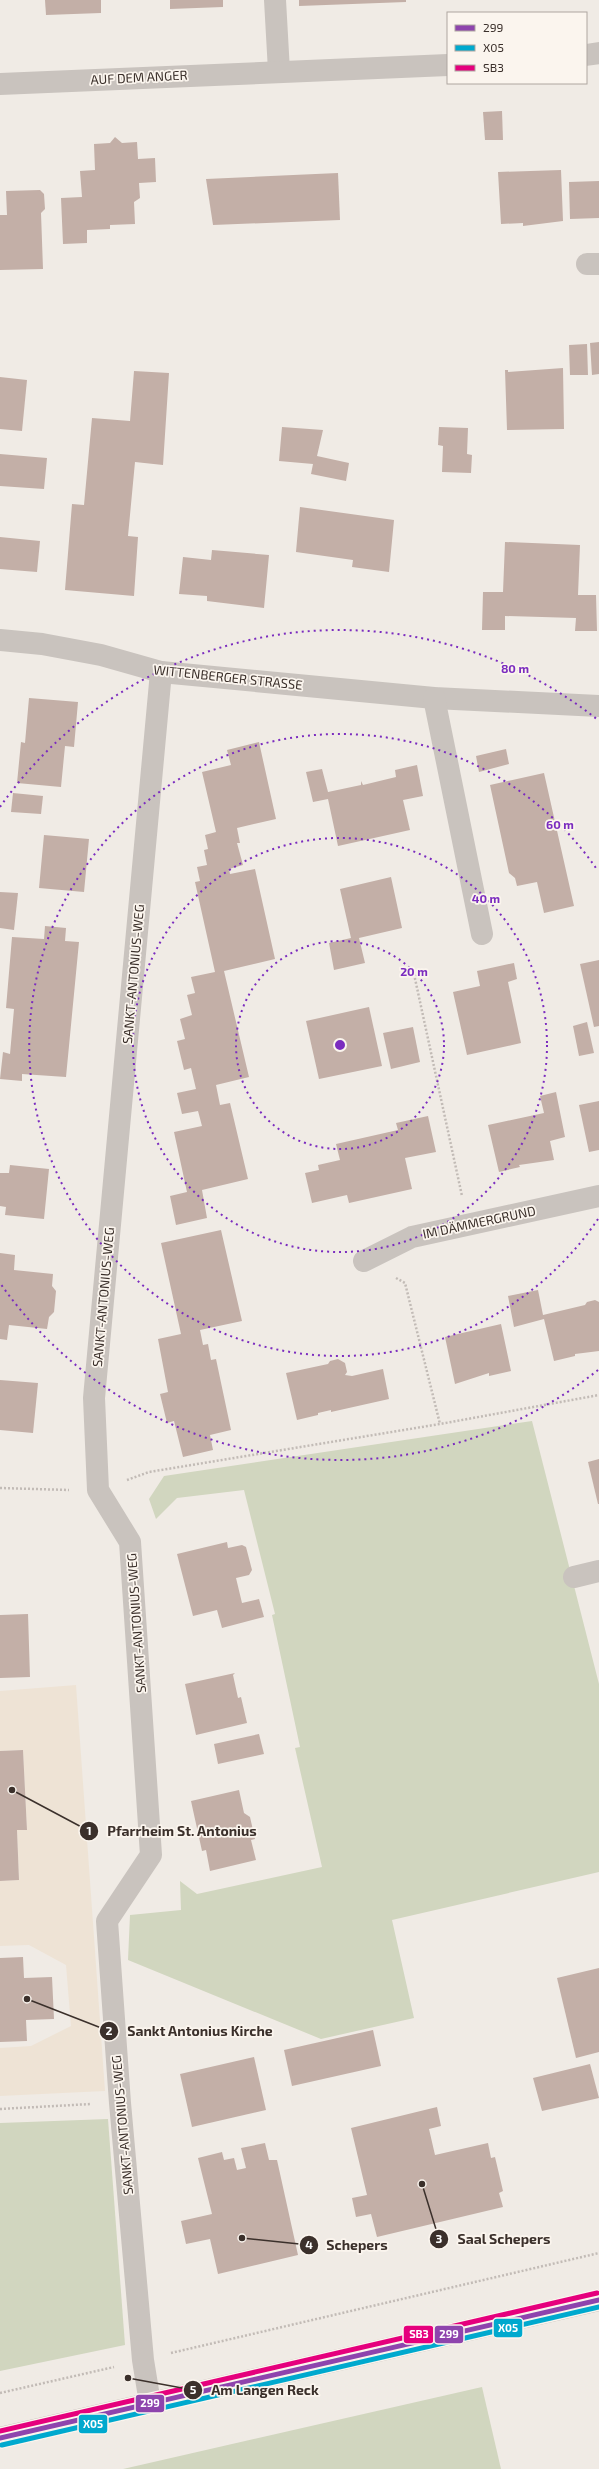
<svg xmlns="http://www.w3.org/2000/svg" width="599" height="2469" viewBox="0 0 599 2469" font-family="'Exo 2',sans-serif">
<style>
.green{fill:#d1d6bf}
.plaza{fill:#eee3d5}
.building{fill:#c3afa7}
.lines{fill:none;stroke-linecap:round;stroke-linejoin:round}
.path{stroke:#c2bbb6;stroke-width:2.5;stroke-dasharray:2 2;stroke-linecap:butt}
.minor{stroke:#c9c3be;stroke-width:22}
.primary{stroke:#b8b1ad;stroke-width:22}
.bus-1-casing{stroke:#fbf5ee;stroke-width:8}
.bus-2-casing{stroke:#fbf5ee;stroke-width:8}
.bus-3-casing{stroke:#fbf5ee;stroke-width:8}
.bus-1{stroke:#8e44ad;stroke-width:5}
.bus-2{stroke:#00a9ce;stroke-width:5}
.bus-3{stroke:#e5007d;stroke-width:5}
.ring{fill:none;stroke:#7b2cbf;stroke-width:2;stroke-dasharray:2 4}
.labels{text-anchor:middle;dominant-baseline:central;stroke-width:3.5;stroke-linejoin:round;paint-order:stroke}
.street-label{font-size:13px;fill:#3b302b;stroke:#fbf5ee}
.centre{fill:#7b2cbf;stroke:#fbf5ee;stroke-width:2}
.ring-label{font-size:12px;text-anchor:middle;font-weight:bold;fill:#7b2cbf;stroke:#fbf5ee;stroke-width:3.5;stroke-linejoin:round;paint-order:stroke}
.leader{fill:none;stroke:#3b302b;stroke-width:1.5}
.callout-dot{fill:#3b302b;stroke:#fbf5ee;stroke-width:1.5}
.mark-label{font-size:12px;text-anchor:middle;font-weight:bold;fill:#fff}
.callout-label{font-size:14px;text-anchor:middle;font-weight:bold;fill:#3b302b;stroke:#fbf5ee;stroke-width:3.5;stroke-linejoin:round;paint-order:stroke}
.line-badge{stroke:#fbf5ee;stroke-width:1.5}
.badge-label{font-size:11px;text-anchor:middle;font-weight:bold;fill:#fff}
</style>
<rect width="100%" height="100%" fill="#f0ebe5"/>
<g class="green">
<polygon points="532,1421 599,1684 599,1872 392,1920 414,2018 321,2039 128,1960 130,1915 181,1910 180,1881 197,1894 322,1867 295,1748 300,1747 272,1615 275,1614 244,1490 177,1498 156,1519 149,1499 164,1476"/>
<polygon points="108,2119 125,2345 0,2371 0,2123"/>
<polygon points="482,2387 501,2469 123,2469"/>
</g>
<polygon class="plaza" points="76,1685 105,2091 0,2096 0,2048 31,2046 71,2026 66,1965 29,1945 0,1946 0,1881 19,1880 17,1830 27,1829 23,1750 0,1751 0,1691"/>
<g class="building">
<polygon points="45,0 101,0 101,13 46,15"/>
<polygon points="170,0 223,0 223,7 170,9"/>
<polygon points="299,0 406,0 406,2 299,6"/>
<polygon points="502,111 503,140 485,140 483,112"/>
<polygon points="115,137 122,143 137,142 138,159 155,158 156,182 139,183 140,198 134,202 135,224 110,225 110,229 87,230 87,243 63,244 61,198 82,197 80,171 95,170 94,144 110,143"/>
<polygon points="561,170 563,221 523,226 523,223 501,224 498,172"/>
<polygon points="338,173 340,220 213,225 206,179"/>
<polygon points="599,181 599,218 570,219 569,182"/>
<polygon points="40,190 44,194 45,209 41,213 43,269 0,270 0,215 7,215 6,191"/>
<polygon points="599,342 599,374 592,375 590,343"/>
<polygon points="587,344 588,375 570,375 569,345"/>
<polygon points="563,368 564,429 507,430 505,370 508,370 508,372"/>
<polygon points="134,371 169,373 163,465 135,462 128,536 138,537 134,596 65,590 72,504 84,505 92,418 130,421"/>
<polygon points="0,377 27,380 22,431 0,429"/>
<polygon points="282,427 323,430 317,456 349,463 346,481 311,474 313,464 279,461"/>
<polygon points="439,427 468,428 467,454 472,455 471,473 442,472 443,446 438,445"/>
<polygon points="0,454 47,458 44,489 0,486"/>
<polygon points="300,507 394,520 389,572 352,567 353,560 296,552"/>
<polygon points="0,537 40,541 37,572 0,569"/>
<polygon points="505,542 580,545 578,595 596,595 597,631 575,631 576,618 505,616 505,630 482,630 483,592 503,592"/>
<polygon points="212,550 269,555 264,608 207,601 207,596 179,594 183,557 211,560"/>
<polygon points="29,698 78,702 74,747 65,746 61,787 17,783 21,742 25,743"/>
<polygon points="259,742 276,819 237,828 240,843 237,843 243,865 229,869 230,874 255,869 275,959 224,971 249,1077 216,1085 220,1105 230,1103 248,1179 202,1190 207,1218 176,1225 170,1196 187,1192 174,1132 202,1126 198,1111 182,1114 177,1093 196,1089 191,1068 184,1070 177,1041 185,1039 180,1019 192,1015 187,995 195,993 191,977 215,972 195,882 200,881 197,867 207,865 204,850 208,849 205,835 216,832 202,772 231,765 227,750"/>
<polygon points="506,749 509,764 479,772 476,756"/>
<polygon points="417,765 423,796 403,800 410,830 338,846 328,799 313,802 306,772 322,769 328,792 361,785 361,781 363,785 396,777 395,770"/>
<polygon points="544,773 574,906 544,913 537,882 517,886 515,878 509,873 490,785"/>
<polygon points="13,793 43,796 41,814 11,812"/>
<polygon points="44,835 89,839 84,892 39,888"/>
<polygon points="391,877 402,928 359,938 365,963 334,970 329,943 351,938 340,889"/>
<polygon points="0,892 18,893 14,930 0,928"/>
<polygon points="45,926 66,928 65,941 79,942 66,1077 22,1074 22,1081 0,1079 3,1052 10,1054 14,1009 6,1008 12,937 44,939"/>
<polygon points="599,960 599,1026 594,1027 580,964"/>
<polygon points="514,963 517,979 508,982 521,1043 467,1055 453,992 480,986 477,971"/>
<polygon points="369,1007 382,1066 319,1079 306,1021"/>
<polygon points="587,1022 594,1053 579,1056 573,1026"/>
<polygon points="413,1027 420,1062 391,1069 383,1033"/>
<polygon points="556,1092 565,1137 550,1141 554,1160 519,1165 520,1167 499,1172 488,1125 544,1113 540,1096"/>
<polygon points="599,1101 599,1150 589,1152 579,1105"/>
<polygon points="428,1116 436,1152 405,1158 412,1189 349,1203 347,1195 312,1203 305,1173 319,1170 318,1165 340,1160 336,1144 398,1130 396,1123"/>
<polygon points="10,1165 49,1169 44,1219 5,1215 6,1207 0,1206 0,1173 9,1173"/>
<polygon points="221,1230 242,1321 200,1330 203,1345 208,1344 211,1360 216,1359 231,1430 210,1435 213,1450 183,1457 174,1421 167,1423 160,1394 168,1392 158,1339 181,1334 161,1243"/>
<polygon points="0,1253 15,1255 14,1270 53,1274 52,1286 56,1291 54,1312 49,1317 47,1329 9,1325 7,1340 0,1339"/>
<polygon points="538,1290 543,1315 585,1305 587,1302 595,1300 599,1302 599,1351 575,1354 575,1356 554,1361 544,1319 514,1327 508,1296"/>
<polygon points="501,1324 511,1371 489,1376 489,1373 455,1384 445,1337"/>
<polygon points="338,1359 345,1363 347,1372 345,1375 352,1376 383,1369 389,1399 331,1412 331,1410 318,1413 318,1415 297,1420 286,1373 328,1364 330,1361"/>
<polygon points="0,1380 38,1383 33,1433 0,1430"/>
<polygon points="599,1459 599,1504 598,1504 588,1462"/>
<polygon points="227,1542 228,1548 242,1545 246,1547 252,1570 249,1575 236,1578 242,1603 259,1599 264,1617 222,1628 217,1610 193,1616 177,1554"/>
<polygon points="28,1614 30,1677 0,1678 0,1615"/>
<polygon points="235,1673 233,1675 238,1698 241,1697 247,1723 196,1735 185,1684"/>
<polygon points="259,1734 264,1754 218,1764 214,1744"/>
<polygon points="23,1750 27,1830 17,1830 19,1880 0,1881 0,1751"/>
<polygon points="239,1790 244,1813 250,1817 255,1839 251,1840 256,1860 210,1871 206,1850 202,1851 191,1801"/>
<polygon points="23,1957 24,1978 52,1977 54,2019 26,2020 27,2041 0,2042 0,1958"/>
<polygon points="599,1968 599,2052 576,2058 557,1978"/>
<polygon points="373,2030 381,2066 292,2086 284,2050"/>
<polygon points="254,2057 266,2110 192,2127 180,2074"/>
<polygon points="590,2064 599,2098 542,2111 533,2078"/>
<polygon points="437,2107 441,2126 429,2129 435,2155 488,2143 491,2158 495,2157 503,2191 499,2193 503,2207 377,2237 371,2214 356,2217 352,2198 367,2195 351,2128"/>
<polygon points="265,2143 269,2160 277,2160 298,2255 218,2274 210,2239 186,2244 181,2221 212,2214 198,2158 222,2152 224,2160 234,2158 237,2170 246,2168 241,2148"/>
</g>
<g class="lines">
<g class="path">
<polyline points="414,974 462,1196"/>
<polyline points="396,1278 405,1283 440,1424"/>
<polyline points="127,1480 149,1472 440,1424 599,1395"/>
<polyline points="0,1488 69,1490"/>
<polyline points="0,2109 91,2104"/>
<polyline points="171,2353 599,2253"/>
<polyline points="0,2393 114,2367"/>
</g>
<g class="minor">
<polyline points="275,0 279,71"/>
<polyline points="586,55 599,53"/>
<polyline points="0,84 448,65"/>
<polyline points="587,264 599,264"/>
<polyline points="0,640 42,644 101,655 161,672 434,698 599,706"/>
<polyline points="434,698 482,934"/>
<polyline points="364,1261 412,1237 599,1196"/>
<polyline points="574,1577 599,1571"/>
<polyline points="150,2403 143,2360 120,2103 107,1921 151,1855 130,1542 98,1490 94,1398 161,672"/>
</g>
<polyline class="primary" points="0,2438 599,2300"/>
<defs>
<polyline id="bus-1" points="0,2438 599,2300"/>
<polyline id="bus-2" points="2,2445 599,2307"/>
<polyline id="bus-3" points="0,2431 597,2293"/>
</defs>
<use href="#bus-1" class="bus-1-casing"/>
<use href="#bus-2" class="bus-2-casing"/>
<use href="#bus-3" class="bus-3-casing"/>
<use href="#bus-1" class="bus-1"/>
<use href="#bus-2" class="bus-2"/>
<use href="#bus-3" class="bus-3"/>
</g>
<g class="ring">
<circle cx="340" cy="1045" r="104"/>
<circle cx="340" cy="1045" r="207"/>
<path d="M598 1219A311 311 0 1 1 598 871"/>
<path d="M598 1370A415 415 0 0 1 0 1283M0 807A415 415 0 0 1 598 720"/>
</g>
<g class="labels">
<g class="street-label">
<text transform="translate(139 77) rotate(-3)">AUF DEM ANGER</text>
<text transform="translate(228 677) rotate(6)">WITTENBERGER STRASSE</text>
<text transform="translate(133 974) rotate(-85)">SANKT-ANTONIUS-WEG</text>
<text transform="translate(479 1222) rotate(-12)">IM DÄMMERGRUND</text>
<text transform="translate(103 1297) rotate(-85)">SANKT-ANTONIUS-WEG</text>
<text transform="translate(136 1623) rotate(-94)">SANKT-ANTONIUS-WEG</text>
<text transform="translate(122 2125) rotate(-95)">SANKT-ANTONIUS-WEG</text>
</g>
</g>
<circle cx="340" cy="1045" r="6" class="centre"/>
<g class="ring-label">
<text x="515" y="673">80 m</text>
<text x="560" y="829">60 m</text>
<text x="486" y="903">40 m</text>
<text x="414" y="976">20 m</text>
</g>
<path class="leader" d="M12 1790L89 1831M27 1999L109 2031M422 2184L439 2239M242 2238L309 2245M128 2378L193 2390"/>
<g class="callout-dot">
<circle cx="12" cy="1790" r="4"/>
<circle cx="27" cy="1999" r="4"/>
<circle cx="422" cy="2184" r="4"/>
<circle cx="242" cy="2238" r="4"/>
<circle cx="128" cy="2378" r="4"/>
<circle cx="89" cy="1831" r="10"/>
<circle cx="109" cy="2031" r="10"/>
<circle cx="439" cy="2239" r="10"/>
<circle cx="309" cy="2245" r="10"/>
<circle cx="193" cy="2390" r="10"/>
</g>
<g class="mark-label">
<text x="89" y="1835">1</text>
<text x="109" y="2035">2</text>
<text x="439" y="2243">3</text>
<text x="309" y="2249">4</text>
<text x="193" y="2394">5</text>
</g>
<g class="callout-label">
<text x="182" y="1836">Pfarrheim St. Antonius</text>
<text x="200" y="2036">Sankt Antonius Kirche</text>
<text x="504" y="2244">Saal Schepers</text>
<text x="357" y="2250">Schepers</text>
<text x="265" y="2395">Am Langen Reck</text>
</g>
<g class="line-badge">
<rect x="493" y="2318" width="30" height="20" rx="4" fill="#00a9ce"/>
<rect x="403" y="2325" width="31" height="19" rx="4" fill="#e5007d"/>
<rect x="434" y="2325" width="30" height="19" rx="4" fill="#8e44ad"/>
<rect x="135" y="2394" width="30" height="19" rx="4" fill="#8e44ad"/>
<rect x="78" y="2414" width="30" height="20" rx="4" fill="#00a9ce"/>
</g>
<g class="badge-label">
<text x="508" y="2332">X05</text>
<text x="419" y="2338">SB3</text>
<text x="449" y="2338">299</text>
<text x="150" y="2407">299</text>
<text x="93" y="2428">X05</text>
</g>
<rect x="447" y="12" width="140" height="72" fill="#fbf5ee" stroke="#aea6a0"/>
<rect x="455" y="25" width="20" height="6" fill="#8e44ad" stroke="#aea6a0"/>
<text x="483" y="32" font-size="12" fill="#3b302b">299</text>
<rect x="455" y="45" width="20" height="6" fill="#00a9ce" stroke="#aea6a0"/>
<text x="483" y="52" font-size="12" fill="#3b302b">X05</text>
<rect x="455" y="65" width="20" height="6" fill="#e5007d" stroke="#aea6a0"/>
<text x="483" y="72" font-size="12" fill="#3b302b">SB3</text>
</svg>
